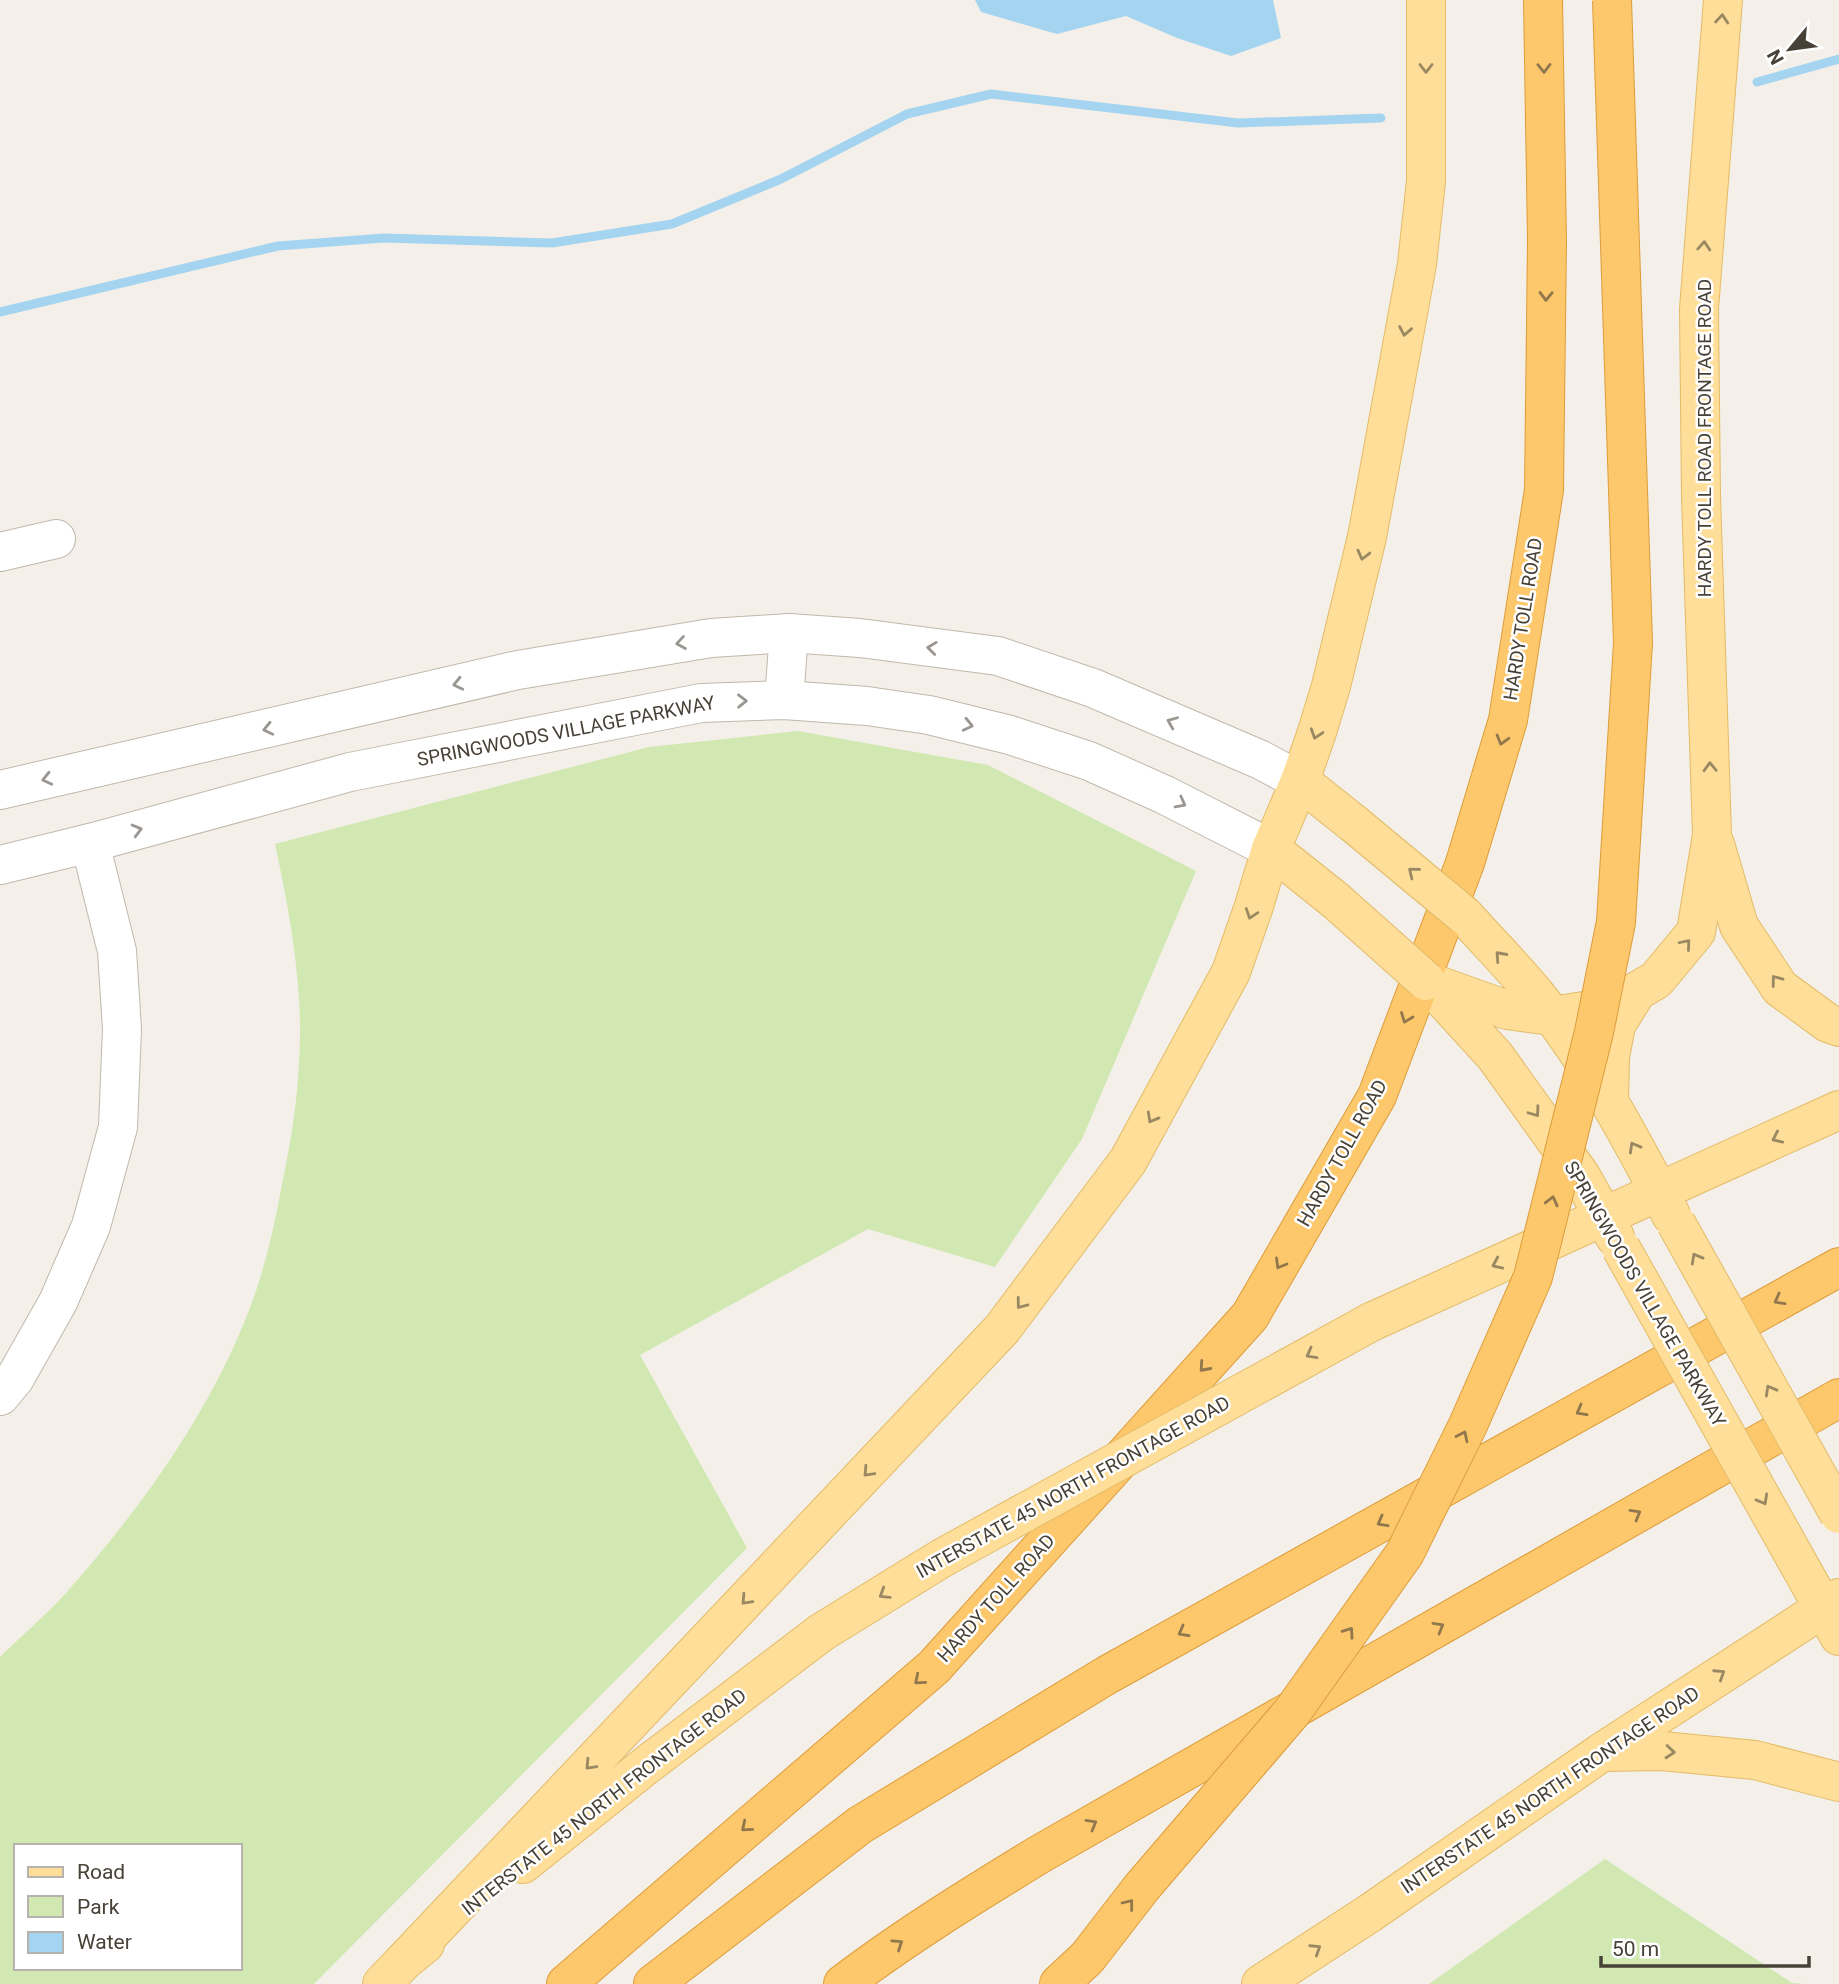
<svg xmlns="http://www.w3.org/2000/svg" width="1839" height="1984" viewBox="0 0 1839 1984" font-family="Roboto,sans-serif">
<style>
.green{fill:#d1e8b2;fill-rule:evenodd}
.water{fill:#a5d4f0}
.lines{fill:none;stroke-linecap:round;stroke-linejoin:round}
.stream{stroke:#a5d4f0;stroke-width:9}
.minor-casing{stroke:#c0b8ab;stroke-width:40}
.major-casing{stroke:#e3bb67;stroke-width:40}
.highway-casing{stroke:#dd9c3a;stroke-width:40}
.minor{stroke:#fff;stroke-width:38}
.major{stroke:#fede98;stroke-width:38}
.highway{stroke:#fdc86b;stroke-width:38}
.major-bridge-casing{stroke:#e3bb67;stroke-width:40;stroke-linecap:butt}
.highway-bridge-casing{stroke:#dd9c3a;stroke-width:40;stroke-linecap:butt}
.major-bridge{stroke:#fede98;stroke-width:38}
.highway-bridge{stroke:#fdc86b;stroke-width:38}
.oneway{stroke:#9a8863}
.oneway2{stroke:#90774c}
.oneway3{stroke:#9a9691}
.labels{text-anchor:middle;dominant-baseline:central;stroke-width:5;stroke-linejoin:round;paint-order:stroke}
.street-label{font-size:19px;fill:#484137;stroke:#fff}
</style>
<rect width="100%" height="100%" fill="#f4f0e9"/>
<g class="green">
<path d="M798,731L988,765L1196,871L1082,1139L995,1267L868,1229L640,1355L747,1548L314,1984H0V1657C21,1636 45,1616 65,1594C145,1504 221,1398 259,1282C269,1250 276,1217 282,1184C296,1120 304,1051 298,985C294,937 285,891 275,844L649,747ZM16,1846H240V1968H16Z"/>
<polygon points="1605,1859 1792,1983 1806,1984 1429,1984"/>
</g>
<polygon class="water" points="975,0 1273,0 1281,38 1231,56 1177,38 1126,16 1057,34 981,12"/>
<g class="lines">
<g class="stream">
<polyline points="1757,82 1839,59"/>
<polyline points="0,312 278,246 384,238 552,243 672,224 781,179 907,114 991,94 1238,123 1381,118"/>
</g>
<defs>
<g id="minor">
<polyline points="0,552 56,539"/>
<polyline points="784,700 789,633"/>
<polyline points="0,790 518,670 711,638 789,633 860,638 998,656 1093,688 1261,760 1300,781"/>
<polyline points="0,865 90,843 350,772 701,703 784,700 867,706 929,715 1010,735 1089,761 1165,795 1271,849"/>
<polyline points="0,1396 15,1378 58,1302 91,1226 118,1127 122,1029 117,951 90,843"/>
</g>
<g id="major">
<polyline points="1300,781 1353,823"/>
<polyline points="1715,844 1739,926 1780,988 1828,1023 1839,1027"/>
<polyline points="1271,849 1335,900"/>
<path d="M1465,916C1489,943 1514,968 1537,996C1590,1062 1632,1140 1671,1215"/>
<polyline points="1426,981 1507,1010 1552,1016 1610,1007 1656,980 1696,932 1712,835 1701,496 1699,309 1723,0"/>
<polyline points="1430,985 1495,1056 1581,1176 1615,1237"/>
<polyline points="1609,1102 1610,1057 1616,1025 1637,991"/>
<polyline points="1371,1322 1839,1110"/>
<polyline points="1788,1545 1839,1636"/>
<polyline points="1602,1752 1662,1751 1755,1760 1839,1782"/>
<polyline points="523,1864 648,1764 822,1632 942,1558"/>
<polyline points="404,1961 1002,1329 1128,1161 1231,972 1254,906 1271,849 1300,781 1317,732 1331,686 1367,537 1417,264 1426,181 1426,0"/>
<polyline points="382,1984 404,1961 425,1944"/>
<polyline points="1261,1984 1370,1913 1602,1752 1839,1598"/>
</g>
<g id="highway">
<polyline points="566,1984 934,1667 1250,1316 1377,1096 1465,863 1508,720 1544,490 1547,240 1543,0"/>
<polyline points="653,1984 860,1825 1107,1675 1839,1267"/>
<path d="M843,1984C906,1936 973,1895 1040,1854L1839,1398"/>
<polyline points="1059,1984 1087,1958"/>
</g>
</defs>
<use href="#minor" class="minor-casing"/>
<use href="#major" class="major-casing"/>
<use href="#highway" class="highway-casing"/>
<use href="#minor" class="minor"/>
<use href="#major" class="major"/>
<use href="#highway" class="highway"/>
<defs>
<g id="major-bridge">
<polyline points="1353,823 1465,916"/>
<polyline points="1335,900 1426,981"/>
<polyline points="1676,1223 1839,1514"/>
<polyline points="1621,1248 1788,1545"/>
<polyline points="942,1558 1371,1322"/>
</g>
<polyline id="highway-bridge" points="1087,1958 1142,1887 1292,1712 1405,1553 1468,1425 1533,1277 1594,1032 1616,922 1633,643 1612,0"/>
</defs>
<use href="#major-bridge" class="major-bridge-casing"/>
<use href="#highway-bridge" class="highway-bridge-casing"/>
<use href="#major-bridge" class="major-bridge"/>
<use href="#highway-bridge" class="highway-bridge"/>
</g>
<defs><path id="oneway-chevron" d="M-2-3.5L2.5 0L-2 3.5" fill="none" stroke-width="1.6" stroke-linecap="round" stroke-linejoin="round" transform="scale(1.75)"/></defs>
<g class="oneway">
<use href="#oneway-chevron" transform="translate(1722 19) rotate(-85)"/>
<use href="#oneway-chevron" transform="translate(1426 68) rotate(90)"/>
<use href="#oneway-chevron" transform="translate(1704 246) rotate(-86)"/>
<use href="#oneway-chevron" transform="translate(1405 331) rotate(100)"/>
<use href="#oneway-chevron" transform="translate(1363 555) rotate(104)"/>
<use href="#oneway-chevron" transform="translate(1316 734) rotate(108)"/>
<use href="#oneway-chevron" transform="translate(1710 767) rotate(-92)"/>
<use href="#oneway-chevron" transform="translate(1413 872) rotate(-141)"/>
<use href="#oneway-chevron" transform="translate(1251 914) rotate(109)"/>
<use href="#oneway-chevron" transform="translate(1686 944) rotate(-50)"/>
<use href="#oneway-chevron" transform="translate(1500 956) rotate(-132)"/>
<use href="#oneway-chevron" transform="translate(1776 980) rotate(-127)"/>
<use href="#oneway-chevron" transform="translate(1535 1112) rotate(54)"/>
<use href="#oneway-chevron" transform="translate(1152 1118) rotate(119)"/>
<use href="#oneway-chevron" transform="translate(1777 1138) rotate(155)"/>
<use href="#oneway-chevron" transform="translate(1634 1147) rotate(-119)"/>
<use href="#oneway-chevron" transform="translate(1696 1258) rotate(-119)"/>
<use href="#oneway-chevron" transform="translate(1497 1264) rotate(156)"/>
<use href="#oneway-chevron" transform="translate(1021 1304) rotate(127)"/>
<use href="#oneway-chevron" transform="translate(1311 1354) rotate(151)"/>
<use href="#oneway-chevron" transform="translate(1770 1390) rotate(-119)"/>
<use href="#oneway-chevron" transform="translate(868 1472) rotate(133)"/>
<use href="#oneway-chevron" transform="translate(1763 1500) rotate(61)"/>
<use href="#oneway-chevron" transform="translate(884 1594) rotate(148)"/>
<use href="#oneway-chevron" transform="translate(746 1600) rotate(133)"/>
<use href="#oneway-chevron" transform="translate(1720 1674) rotate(-33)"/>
<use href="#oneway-chevron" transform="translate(1670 1752) rotate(5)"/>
<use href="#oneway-chevron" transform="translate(590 1765) rotate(133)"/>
<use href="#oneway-chevron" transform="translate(1316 1949) rotate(-33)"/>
</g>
<g class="oneway2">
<use href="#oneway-chevron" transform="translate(1544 68) rotate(89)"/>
<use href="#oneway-chevron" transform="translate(1546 296) rotate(91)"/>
<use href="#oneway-chevron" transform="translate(1502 740) rotate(106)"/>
<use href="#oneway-chevron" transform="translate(1406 1018) rotate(111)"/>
<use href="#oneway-chevron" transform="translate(1552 1201) rotate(-76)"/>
<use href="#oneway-chevron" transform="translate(1280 1264) rotate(120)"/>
<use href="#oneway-chevron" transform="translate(1779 1300) rotate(151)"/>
<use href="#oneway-chevron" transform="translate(1204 1367) rotate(132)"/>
<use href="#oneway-chevron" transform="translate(1581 1411) rotate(151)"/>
<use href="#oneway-chevron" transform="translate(1463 1436) rotate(-64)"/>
<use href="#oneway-chevron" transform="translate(1636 1514) rotate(-30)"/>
<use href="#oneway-chevron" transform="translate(1382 1522) rotate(151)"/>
<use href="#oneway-chevron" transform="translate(1439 1627) rotate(-30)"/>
<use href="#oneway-chevron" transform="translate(1183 1632) rotate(151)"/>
<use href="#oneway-chevron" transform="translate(1349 1632) rotate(-55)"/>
<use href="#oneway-chevron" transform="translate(919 1680) rotate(140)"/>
<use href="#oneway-chevron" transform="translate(1092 1824) rotate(-30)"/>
<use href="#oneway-chevron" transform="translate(746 1827) rotate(140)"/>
<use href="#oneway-chevron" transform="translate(1129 1904) rotate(-52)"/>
<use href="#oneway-chevron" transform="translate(898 1944) rotate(-34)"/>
</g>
<g class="oneway3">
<use href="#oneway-chevron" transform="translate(681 643) rotate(171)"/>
<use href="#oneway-chevron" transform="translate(932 648) rotate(-173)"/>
<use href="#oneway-chevron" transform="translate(458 684) rotate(167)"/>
<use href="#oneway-chevron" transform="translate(742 701) rotate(-1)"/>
<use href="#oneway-chevron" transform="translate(1172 722) rotate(-157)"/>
<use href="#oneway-chevron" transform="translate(968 725) rotate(13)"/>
<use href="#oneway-chevron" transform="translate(268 729) rotate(167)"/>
<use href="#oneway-chevron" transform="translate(47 779) rotate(167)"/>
<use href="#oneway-chevron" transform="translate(1181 803) rotate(28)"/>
<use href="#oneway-chevron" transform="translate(137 830) rotate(-15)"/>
</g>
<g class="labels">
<g class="street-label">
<text transform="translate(1704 438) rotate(-90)">HARDY TOLL ROAD FRONTAGE ROAD</text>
<text transform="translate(1523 619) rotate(-81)">HARDY TOLL ROAD</text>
<text transform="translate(566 731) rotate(-11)">SPRINGWOODS VILLAGE PARKWAY</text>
<text transform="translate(1342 1153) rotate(-61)">HARDY TOLL ROAD</text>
<text transform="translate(1645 1294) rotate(60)">SPRINGWOODS VILLAGE PARKWAY</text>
<text transform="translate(1073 1487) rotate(-29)">INTERSTATE 45 NORTH FRONTAGE ROAD</text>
<text transform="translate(996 1598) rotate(-48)">HARDY TOLL ROAD</text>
<text transform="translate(1550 1790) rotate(-34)">INTERSTATE 45 NORTH FRONTAGE ROAD</text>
<text transform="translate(604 1802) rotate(-38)">INTERSTATE 45 NORTH FRONTAGE ROAD</text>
</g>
</g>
<rect x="14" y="1844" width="228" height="126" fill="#ffffff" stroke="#b6b3af" stroke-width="2"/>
<rect x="28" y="1867" width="35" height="10" fill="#fede98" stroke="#b6b3af" stroke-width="2"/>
<text x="77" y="1879" font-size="21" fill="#484137">Road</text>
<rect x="28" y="1896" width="35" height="21" fill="#d1e8b2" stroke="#b6b3af" stroke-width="2"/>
<text x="77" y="1914" font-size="21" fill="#484137">Park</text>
<rect x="28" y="1932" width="35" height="21" fill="#a5d4f0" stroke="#b6b3af" stroke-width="2"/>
<text x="77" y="1949" font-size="21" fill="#484137">Water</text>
<g transform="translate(1790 49) rotate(241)" stroke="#ffffff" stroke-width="5" paint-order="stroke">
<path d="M0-5L12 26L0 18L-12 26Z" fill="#484137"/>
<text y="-10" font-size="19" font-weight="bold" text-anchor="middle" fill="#484137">N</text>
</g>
<path d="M1601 1956v10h208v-10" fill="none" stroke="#484137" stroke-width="3.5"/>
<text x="1612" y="1956" font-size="21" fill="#484137" stroke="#ffffff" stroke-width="5" paint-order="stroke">50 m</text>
</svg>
